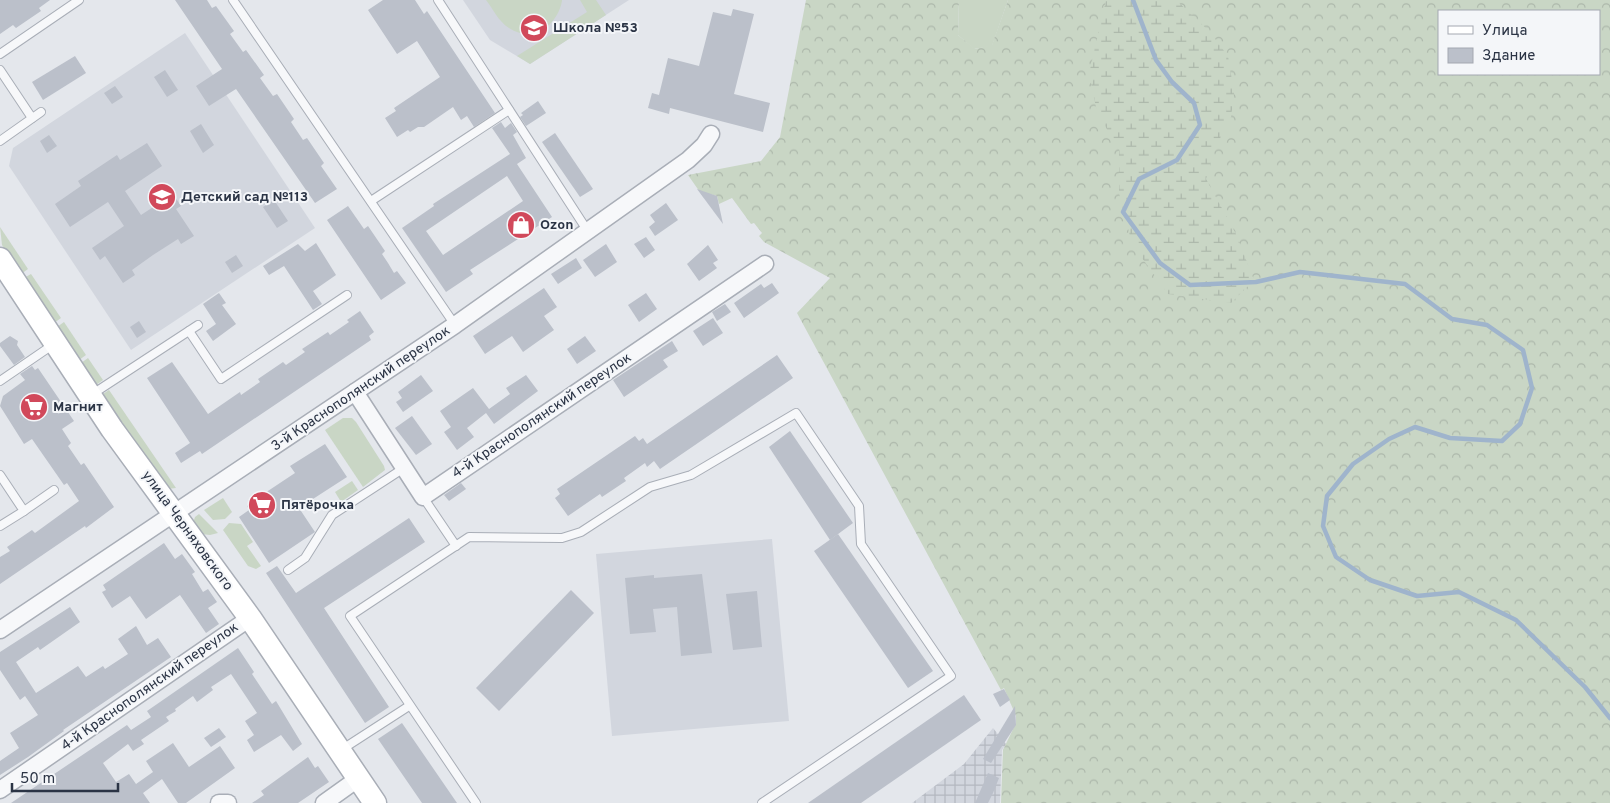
<svg xmlns="http://www.w3.org/2000/svg" width="1610" height="803" viewBox="0 0 1610 803" font-family="Overpass,sans-serif">
<style>
.built{fill:#d2d6de}
.industrial{fill:url(#industrial-grid)}
.grass{fill:#c9d6c5}
.forest{fill:url(#forest-crowns);fill-rule:evenodd}
.wetland{fill:url(#wetland-marsh)}
.lines{fill:none;stroke-linecap:round;stroke-linejoin:round}
.stream{stroke:#9fb4cc;stroke-width:4.5}
.building{fill:#bbc0ca;fill-rule:evenodd}
.lane-casing{stroke:#a9aeb7;stroke-width:10}
.street-casing{stroke:#a9aeb7;stroke-width:19}
.secondary-casing{stroke:#a9aeb7;stroke-width:25}
.lane{stroke:#f7f8fa;stroke-width:8}
.street{stroke:#f7f8fa;stroke-width:16}
.secondary{stroke:#fff;stroke-width:22}
.labels{text-anchor:middle;dominant-baseline:central;stroke-width:4;stroke-linejoin:round;paint-order:stroke}
.poi-label{font-size:14px;font-weight:bold;fill:#2b3445;stroke:#f4f6f9;text-anchor:start}
.street-label{font-size:14px;fill:#2b3445;stroke:#f4f6f9}
</style>
<defs>
<pattern id="industrial-grid" width="8" height="8" patternUnits="userSpaceOnUse" patternTransform="scale(1.25)"><rect width="8" height="8" fill="#d2d6de"/><path d="M0 4h8M4 0v8" fill="none" stroke="#b4b8c0"/></pattern>
<pattern id="forest-crowns" width="20" height="18" patternUnits="userSpaceOnUse" patternTransform="scale(1.25)"><rect width="20" height="18" fill="#c9d6c5"/><path d="M2 6a3 3 0 1 1 6 0M12 15a3 3 0 1 1 6 0" fill="none" stroke="#adb8ab"/></pattern>
<pattern id="wetland-marsh" width="20" height="14" patternUnits="userSpaceOnUse" patternTransform="scale(1.25)"><rect width="20" height="14" fill="#c9d6c5"/><path d="M1 5h8M5 5V1M11 12h8M15 12V8" fill="none" stroke="#adb8ab"/></pattern>
</defs>
<rect width="100%" height="100%" fill="#e4e7ec"/>
<g class="built">
<polygon points="463,0 629,0 530,64 490,40"/>
<polygon points="185,33 315,228 131,350 9,166 13,148"/>
<polygon points="772,539 789,721 612,736 596,554"/>
</g>
<polygon class="industrial" points="993,728 1006,744 1002,750 1000,803 912,803 964,764"/>
<g class="grass">
<path d="M486,0H562V1C557,26 533,44 509,28C499,22 493,9 486,0Z"/>
<polygon points="580,0 596,0 606,15 530,64 517,56 587,12"/>
<polygon points="959,0 1008,0 992,46 974,49 958,35"/>
<polygon points="0,227 28,269 21,274 2,245"/>
<polygon points="31,274 61,318 54,323 24,278"/>
<polygon points="64,322 86,355 79,360 57,327"/>
<polygon points="88,358 103,380 96,385 81,363"/>
<polygon points="109,390 176,488 167,489 103,394"/>
<polygon points="343,418 352,418 356,422 384,466 385,470 363,487 325,430"/>
<polygon points="352,481 358,490 341,502 335,492"/>
<polygon points="223,498 232,512 225,519 213,520 204,510"/>
<polygon points="199,514 218,533 210,535 201,534 193,523 195,517"/>
<polygon points="229,523 241,524 253,542 247,546 261,566 256,569 248,566 223,530"/>
</g>
<path class="forest" d="M806,0H959L958,35L975,49L992,45L1008,0H1610V803H1001L1003,750L1016,723V716L1004,688L1001,690L797,313L830,278L764,242L759,236L762,233L754,223L751,224L732,198L719,204L717,196L710,194L704,198L688,175L761,161L780,137ZM1439,11H1599V74H1439Z"/>
<polygon class="wetland" points="1106,0 1176,0 1210,32 1228,56 1234,93 1231,117 1215,148 1206,179 1236,234 1254,280 1231,303 1168,294 1132,244 1119,193 1119,150 1097,112 1089,74"/>
<g class="lines">
<polyline class="stream" points="1133,0 1156,60 1172,82 1194,103 1200,125 1177,160 1139,179 1123,212 1160,263 1190,285 1256,282 1300,272 1405,284 1452,319 1487,325 1523,350 1532,388 1520,424 1502,441 1450,438 1415,427 1389,439 1353,464 1327,496 1323,526 1336,557 1370,580 1417,596 1459,592 1516,620 1585,687 1610,718"/>
</g>
<g class="building">
<polygon points="0,0 50,0 39,8 41,11 16,28 13,25 0,34"/>
<polygon points="175,0 207,0 212,8 216,6 234,31 230,34 243,52 246,50 264,75 260,78 273,96 277,94 294,119 291,122 303,140 307,138 324,163 321,166 337,189 315,203 236,89 209,106 196,86 222,69"/>
<polygon points="383,0 415,0 424,14 427,11 495,113 474,127 467,116 461,120 453,107 424,127 418,127 410,132 408,130 397,137 385,118 396,111 394,108 440,77 417,41 397,54 368,10"/>
<polygon points="733,9 754,14 734,94 770,103 763,132 670,108 669,114 648,108 652,93 659,95 668,58 699,66 713,12 731,16"/>
<polygon points="75,56 86,73 43,100 32,82"/>
<polygon points="165,70 178,90 167,97 154,77"/>
<polygon points="115,86 123,97 112,104 104,93"/>
<polygon points="538,101 546,113 526,126 520,117 523,115 521,113"/>
<path d="M501,122L505,128L511,123L517,132L513,135L526,158L517,164L552,217L470,270L473,274L446,292L402,228L434,206L433,204L510,154L492,128ZM507,176L523,201L443,255L426,231Z"/>
<polygon points="201,124 214,145 203,153 190,131"/>
<polygon points="555,133 593,189 580,197 542,142"/>
<polygon points="49,135 57,146 47,153 40,141"/>
<polygon points="147,143 162,166 125,191 141,215 173,194 181,206 176,209 194,236 181,244 178,239 153,255 132,270 135,275 123,283 105,256 100,260 92,248 124,226 108,202 70,227 55,204 81,186 78,181 117,155 120,160"/>
<polygon points="697,189 717,196 723,224"/>
<polygon points="274,200 288,221 277,228 263,207"/>
<polygon points="666,203 678,220 655,236 649,227 655,222 650,215"/>
<polygon points="348,206 364,229 368,226 385,251 382,254 388,263 394,273 397,271 406,283 381,300 327,220"/>
<polygon points="646,237 655,250 644,258 634,244"/>
<polygon points="316,243 336,275 313,291 322,304 313,310 284,266 269,275 263,266 298,244 305,251"/>
<polygon points="606,244 617,262 595,277 583,260"/>
<polygon points="708,245 718,260 713,263 717,268 699,281 687,264"/>
<polygon points="236,255 243,266 232,273 225,262"/>
<polygon points="576,258 582,268 558,284 551,274"/>
<polygon points="772,283 779,293 744,318 734,303 761,284 764,288"/>
<polygon points="544,288 557,307 544,316 554,330 523,352 512,336 485,354 473,336"/>
<polygon points="219,293 226,303 222,305 236,324 213,341 206,331 216,324 203,304"/>
<polygon points="646,293 657,309 639,322 628,305"/>
<polygon points="725,304 731,312 717,321 712,312"/>
<polygon points="360,311 374,332 369,336 371,340 202,454 200,451 181,463 175,453 190,443 147,378 172,362 208,414 240,392 241,395 260,382 258,379 283,362 286,365 305,352 302,349 328,332 330,335 349,322 347,320"/>
<polygon points="713,318 723,333 703,346 693,331"/>
<polygon points="139,321 146,332 137,338 130,327"/>
<polygon points="10,336 18,341 17,345 25,357 14,365 0,346 0,343"/>
<polygon points="585,336 596,351 577,364 567,349"/>
<polygon points="672,341 678,351 663,360 668,367 624,397 613,380"/>
<polygon points="777,355 793,378 660,469 654,461 647,467 645,463 624,478 626,481 602,497 600,494 568,516 555,498 560,494 557,489 635,436 639,441 643,438 647,444"/>
<polygon points="32,366 35,370 38,368 74,421 62,429 71,443 68,446 81,465 84,463 114,507 86,528 85,526 0,584 0,557 10,551 7,547 32,530 35,533 79,501 67,483 64,485 32,439 24,444 0,406 3,396 25,380 20,374"/>
<polygon points="421,375 433,391 403,412 396,402 402,398 398,392"/>
<polygon points="526,375 538,391 494,424 486,413 467,428 474,437 457,450 444,432 451,427 440,411 473,388 489,409 510,394 506,388"/>
<polygon points="412,416 432,444 416,455 395,428"/>
<polygon points="790,431 853,523 830,540 769,447"/>
<polygon points="325,444 347,477 299,508 315,532 269,563 239,517 249,510 247,506 253,501 295,473 290,466"/>
<polygon points="461,483 466,489 449,501 444,495"/>
<polygon points="409,518 425,542 324,608 389,707 365,723 266,573 277,566 296,593"/>
<polygon points="838,534 933,671 908,688 814,551"/>
<polygon points="164,543 175,559 182,554 195,572 192,574 203,592 208,589 217,602 208,608 219,624 206,633 180,595 146,619 130,596 112,608 102,592 106,590 103,585"/>
<polygon points="702,574 712,653 681,656 677,607 653,609 656,632 630,634 625,578 654,575 654,578"/>
<polygon points="571,590 594,613 499,711 476,688"/>
<polygon points="757,591 762,647 733,650 726,594"/>
<polygon points="70,607 80,622 40,650 38,647 16,662 36,693 78,666 86,677 103,666 105,669 128,654 118,639 136,626 147,645 158,638 171,657 63,730 64,731 28,757 0,775 0,761 19,748 10,733 38,715 25,696 20,700 0,670 0,652"/>
<polygon points="238,648 254,672 252,674 272,704 276,701 302,744 293,751 281,735 254,752 247,740 254,735 245,721 257,713 231,674 211,687 213,690 197,702 193,696 175,709 176,711 166,717 169,721 141,740 144,744 133,751 128,744 103,763 116,782 129,774 136,784 153,772 146,761 173,743 189,767 220,746 235,768 186,803 178,803 162,779 143,793 150,803 11,803 127,725 131,730 151,717 147,711"/>
<polygon points="1004,689 1010,700 1000,707 993,694"/>
<polygon points="964,695 981,720 861,803 808,803"/>
<polygon points="1015,706 1016,725 991,763 983,759"/>
<polygon points="402,723 457,803 422,803 378,739"/>
<polygon points="219,728 226,737 211,747 204,738"/>
<polygon points="308,757 315,768 318,766 329,782 298,803 252,803 264,795 261,791"/>
<polygon points="988,773 999,778 993,793 988,803 975,803"/>
</g>
<g class="lines">
<defs>
<g id="lane">
<polyline points="233,0 455,325"/>
<polyline points="438,0 587,230"/>
<polyline points="0,54 79,0"/>
<polyline points="0,70 32,118"/>
<polyline points="0,141 41,112"/>
<polyline points="371,201 509,110"/>
<polyline points="189,331 221,379 347,295"/>
<polyline points="0,381 54,344"/>
<polyline points="91,395 198,325"/>
<polyline points="0,475 24,511 0,526"/>
<polyline points="423,497 456,546"/>
<polyline points="24,511 54,490"/>
<polyline points="288,570 305,558 332,515 404,468"/>
<polyline points="341,750 409,706"/>
<polyline points="476,803 350,616 469,537 562,538 581,532 650,487 691,475 796,413 859,506 861,544 951,676 762,803"/>
</g>
<g id="street">
<polyline points="355,392 423,497 765,264"/>
<polyline points="0,630 455,325 688,160 704,145 711,134"/>
<polyline points="0,790 250,618"/>
<polyline points="219,803 228,803"/>
<polyline points="324,803 359,778"/>
</g>
<polyline id="secondary" points="0,259 112,429 250,618 375,803"/>
</defs>
<use href="#lane" class="lane-casing"/>
<use href="#street" class="street-casing"/>
<use href="#secondary" class="secondary-casing"/>
<use href="#lane" class="lane"/>
<use href="#street" class="street"/>
<use href="#secondary" class="secondary"/>
</g>
<defs>
<symbol id="school-disc" viewBox="-11 -11 22 22"><circle r="9.5" fill="#d1495b" stroke="#f4f6f9"/><path d="M0-5L7-2L0 1L-7-2ZM-4 1L0 2.5L4 1V4Q0 6-4 4Z" fill="#fff"/></symbol>
<symbol id="shop-disc" viewBox="-11 -11 22 22"><circle r="9.5" fill="#d1495b" stroke="#f4f6f9"/><path d="M-5-2.5h2.3a2.7 3.5 0 0 1 5.4 0H5L5.5 6h-11ZM-1.5-2.5h3a1.5 2.3 0 0 0-3 0Z" fill="#fff"/></symbol>
<symbol id="supermarket-disc" viewBox="-11 -11 22 22"><circle r="9.5" fill="#d1495b" stroke="#f4f6f9"/><path d="M-6-5.5h2.5l.6 2H6L4.5 2H-2.5L-4.4-4H-6ZM-1.5 3.2a1.3 1.3 0 1 0 .1 0ZM3 3.2a1.3 1.3 0 1 0 .1 0Z" fill="#fff"/></symbol>
</defs>
<g fill-rule="evenodd">
<use href="#school-disc" x="518" y="12" width="32" height="32"/>
<use href="#school-disc" x="146" y="181" width="32" height="32"/>
<use href="#shop-disc" x="505" y="209" width="32" height="32"/>
<use href="#supermarket-disc" x="18" y="391" width="32" height="32"/>
<use href="#supermarket-disc" x="246" y="489" width="32" height="32"/>
</g>
<g class="labels">
<g class="poi-label">
<text x="553" y="28">Школа №53</text>
<text x="181" y="197">Детский сад №113</text>
<text x="540" y="225">Ozon</text>
<text x="53" y="407">Магнит</text>
<text x="281" y="505">Пятёрочка</text>
</g>
<g class="street-label">
<text transform="translate(361 389) rotate(-34)">3-й Краснополянский переулок</text>
<text transform="translate(542 416) rotate(-34)">4-й Краснополянский переулок</text>
<text transform="translate(187 531) rotate(54)">улица Черняховского</text>
<text transform="translate(150 687) rotate(-35)">4-й Краснополянский переулок</text>
</g>
</g>
<rect x="1438" y="10" width="162" height="65" fill="#f4f6f9" stroke="#a4a8b1"/>
<rect x="1448" y="26" width="25" height="8" fill="#ffffff" stroke="#a4a8b1"/>
<text x="1482" y="35" font-size="15" fill="#2b3445">Улица</text>
<rect x="1448" y="48" width="25" height="15" fill="#bbc0ca" stroke="#a4a8b1"/>
<text x="1482" y="60" font-size="15" fill="#2b3445">Здание</text>
<path d="M12 783v8h106v-8" fill="none" stroke="#2b3445" stroke-width="2.5"/>
<text x="20" y="783" font-size="15" fill="#2b3445" stroke="#f4f6f9" stroke-width="4" paint-order="stroke">50 m</text>
</svg>
